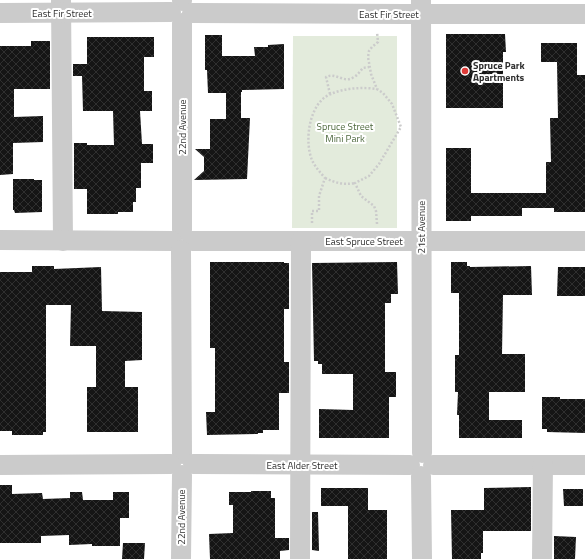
<svg xmlns="http://www.w3.org/2000/svg" width="585" height="559" viewBox="0 0 585 559" font-family="'Titillium Web',sans-serif">
<style>
.green{fill:#e3ebdc}
.building{fill:url(#building-cross-hatch)}
.lines{fill:none;stroke-linecap:round;stroke-linejoin:round}
.path{stroke:#cbcbcb;stroke-width:2.5;stroke-dasharray:2 2;stroke-linecap:butt}
.minor{stroke:#cbcbcb;stroke-width:20}
.poi-dot{fill:#de3b38;stroke:#fff;stroke-width:1.5}
.labels{text-anchor:middle;dominant-baseline:central;stroke-width:4;stroke-linejoin:round;paint-order:stroke}
.street-label{font-size:10px;fill:#2e2e2e;stroke:#fff}
.poi-label{font-size:10px;font-weight:bold;fill:#2e2e2e;stroke:#fff;text-anchor:start}
.park-label{font-size:10px;fill:#4d683d;stroke:#fff}
</style>
<defs>
<pattern id="building-cross-hatch" width="8" height="8" patternUnits="userSpaceOnUse"><rect width="8" height="8" fill="#151515"/><path d="M0 0l8 8M0 8l8-8" fill="none" stroke="#2f2f2f"/></pattern>
</defs>
<rect width="100%" height="100%" fill="#fff"/>
<polygon class="green" points="293,36 397,36 397,228 292,228"/>
<g class="building">
<polygon points="446,34 505,34 506,52 503,52 503,108 446,108"/>
<polygon points="205,35 222,35 222,56 255,56 254,47 268,47 268,45 284,44 284,89 242,90 242,92 241,92 241,118 250,118 247,179 194,180 204,171 204,157 195,149 210,149 210,119 226,119 226,93 208,93 207,70 205,70"/>
<polygon points="87,37 154,37 154,57 144,57 144,91 152,91 152,111 140,111 142,144 153,144 153,163 141,163 141,188 136,188 136,202 133,202 133,212 118,212 118,214 87,214 87,189 74,189 74,143 87,143 87,145 114,145 113,111 83,111 82,76 73,76 73,64 87,64"/>
<polygon points="31,41 50,41 50,89 14,89 14,117 43,116 43,142 13,143 13,174 0,175 0,46 31,46"/>
<polygon points="541,43 577,43 577,75 585,75 585,212 554,212 554,208 522,208 522,216 471,216 471,221 446,221 446,148 471,148 471,193 546,193 546,162 551,162 550,118 558,118 557,62 541,62"/>
<polygon points="13,179 34,179 34,180 42,180 42,212 15,213 14,210 13,210"/>
<polygon points="210,262 284,262 284,263 289,263 289,309 284,309 284,362 289,362 289,393 279,393 279,430 263,430 263,433 258,433 258,434 207,435 206,412 215,412 215,348 210,348"/>
<polygon points="397,262 398,294 391,294 391,303 385,303 385,372 396,372 396,397 389,397 389,438 319,438 319,409 353,410 353,374 322,374 322,364 318,364 318,361 314,361 312,263"/>
<polygon points="451,262 467,262 467,266 470,266 470,267 531,266 532,295 503,295 502,354 525,354 525,392 489,392 489,420 522,420 522,438 459,438 459,415 457,415 458,392 455,392 455,355 459,355 459,293 451,293"/>
<polygon points="32,266 54,266 54,269 101,267 102,311 142,312 142,360 125,361 125,387 138,387 138,432 87,432 87,387 96,387 96,346 70,346 71,305 46,305 46,432 43,432 43,435 12,435 12,431 0,431 0,272 32,272"/>
<polygon points="558,267 585,267 585,296 557,296"/>
<polygon points="542,397 560,397 560,399 585,399 585,433 547,432 547,429 542,429"/>
<polygon points="0,485 12,485 12,494 42,493 43,499 70,498 70,492 82,492 83,500 113,500 113,492 129,492 129,518 120,518 120,546 92,546 92,544 69,545 69,535 41,536 41,543 0,543"/>
<polygon points="531,487 531,531 483,531 483,553 481,553 481,559 452,559 451,510 484,510 484,488"/>
<polygon points="321,488 368,488 368,510 387,510 387,559 348,559 348,506 321,506"/>
<polygon points="563,489 583,489 583,506 564,506"/>
<polygon points="251,491 271,491 271,498 275,498 275,538 289,538 289,550 280,551 280,559 210,559 209,534 233,533 233,505 229,505 229,492 251,492"/>
<polygon points="312,512 318,512 319,551 312,550"/>
<polygon points="554,536 576,537 575,559 554,559"/>
<polygon points="123,543 145,543 144,559 122,559"/>
</g>
<g class="lines">
<g class="path">
<path d="M330,94L326,77C336,72 344,84 354,77C358,75 360,71 363,68L369,67"/>
<path d="M325,178C336,183 343,185 355,183"/>
<path d="M312,223V211H319V196L325,178C320,172 315,167 312,160C304,141 309,102 331,94C344,88 362,87 377,89"/>
<polyline points="377,224 376,211 374,206 361,196 355,183 369,176 379,164 401,127 392,104 383,93 377,89 371,74 368,57 369,51 372,47 378,42 377,32"/>
</g>
<g class="minor">
<polyline points="61,0 63,241"/>
<polyline points="182,0 182,1"/>
<polyline points="421,0 422,453"/>
<polyline points="0,13 171,12"/>
<polyline points="192,13 404,14 585,14"/>
<polyline points="182,23 182,230"/>
<polyline points="0,240 172,241"/>
<polyline points="192,241 585,241"/>
<polyline points="181,250 182,454"/>
<polyline points="193,464 410,465"/>
<polyline points="0,465 171,464"/>
<polyline points="433,465 585,465"/>
<polyline points="421,476 422,559"/>
<polyline points="181,559 182,475"/>
<polyline points="300,559 301,241"/>
<polyline points="542,559 543,465"/>
</g>
</g>
<circle class="poi-dot" cx="465" cy="71" r="4"/>
<g class="labels">
<g class="street-label">
<text x="62" y="13">East Fir Street</text>
<text x="389" y="14">East Fir Street</text>
<text transform="translate(182 127) rotate(-90)">22nd Avenue</text>
<text transform="translate(421 227) rotate(-90)">21st Avenue</text>
<text x="364" y="241">East Spruce Street</text>
<text x="302" y="465">East Alder Street</text>
<text transform="translate(181 517) rotate(-90)">22nd Avenue</text>
</g>
<g class="poi-label">
<text x="473" y="65">Spruce Park<tspan x="473" dy="12">Apartments</tspan></text>
</g>
<g class="park-label">
<text x="345" y="126">Spruce Street<tspan x="345" dy="12">Mini Park</tspan></text>
</g>
</g>
</svg>
